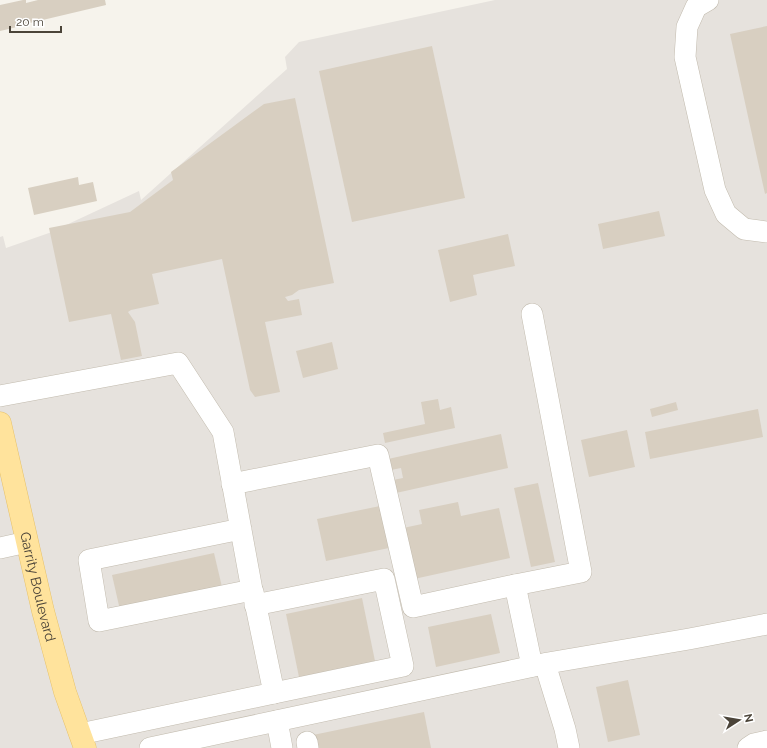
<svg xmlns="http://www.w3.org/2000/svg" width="767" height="748" viewBox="0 0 767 748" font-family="Raleway,sans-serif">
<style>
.industrial{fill:#e6e2dd}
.building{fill:#d8cfc1}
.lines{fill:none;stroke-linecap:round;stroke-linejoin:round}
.minor-casing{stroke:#c2bbae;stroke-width:22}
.major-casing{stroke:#e6c16a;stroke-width:23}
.minor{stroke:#fff;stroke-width:21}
.major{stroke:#ffe39c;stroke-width:22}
.labels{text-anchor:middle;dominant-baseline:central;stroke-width:3;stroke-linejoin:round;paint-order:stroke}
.street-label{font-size:14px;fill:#4b4439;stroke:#fff}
</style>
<rect width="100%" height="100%" fill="#f6f3ec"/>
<polygon class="industrial" points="495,0 767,0 767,748 0,748 0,237 3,236 6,248 49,233 139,191 141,200 287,69 285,57 299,42"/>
<g class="building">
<polygon points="23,0 26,0 26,3 38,0 105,0 106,5 30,23 30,24 0,31 0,5"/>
<polygon points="767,26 767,193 765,194 730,34"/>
<polygon points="432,46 465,198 352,222 319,71"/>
<polygon points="295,98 334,283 299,290 292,295 285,297 288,301 299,299 302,315 265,322 280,392 255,397 250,390 222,259 152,274 159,304 131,310 128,312 135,322 142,356 121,360 111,314 69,322 49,228 130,212 173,180 171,172 264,104"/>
<polygon points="78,177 79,185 93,182 97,201 34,215 28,188"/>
<polygon points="659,211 665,236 603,249 598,224"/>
<polygon points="508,234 515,266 473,275 477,295 450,302 438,250"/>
<polygon points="332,342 338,369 303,378 296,351"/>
<polygon points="438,399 440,410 451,407 455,428 385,443 383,433 425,424 421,402"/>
<polygon points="676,402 678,410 652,417 650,409"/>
<polygon points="758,409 763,437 650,459 645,432"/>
<polygon points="627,430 635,467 589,477 581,440"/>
<polygon points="501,434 508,468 396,493 393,480 403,478 401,468 391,470 388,459"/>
<polygon points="538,483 555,562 531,567 514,488"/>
<polygon points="458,502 461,516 499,508 510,558 414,579 403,528 422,524 419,510"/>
<polygon points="380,506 389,548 326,561 317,519"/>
<polygon points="214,553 222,587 120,610 112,575"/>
<polygon points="362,598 375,661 299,677 286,614"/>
<polygon points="491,614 500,653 436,667 428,627"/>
<polygon points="628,680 640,735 608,742 596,687"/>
<polygon points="424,712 431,748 316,748 313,735"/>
</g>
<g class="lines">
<defs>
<g id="minor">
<polyline points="708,0 696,7 687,27 685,57 715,190 726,214 744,229 767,232"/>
<polyline points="0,396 178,363 223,432 252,590 99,621 89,560 241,529"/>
<polyline points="232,484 378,455 413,607 515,585"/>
<polyline points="0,548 27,542"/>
<polyline points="255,605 384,579 403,666 274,693"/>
<polyline points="545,664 565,729 569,748"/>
<polyline points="532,666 515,585 581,572 532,314"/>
<polyline points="277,721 282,748"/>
<polyline points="80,734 274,693 253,592"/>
<polyline points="307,742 308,748"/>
<polyline points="150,748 548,663 689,639 767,624"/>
<polyline points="748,748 754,744 767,741"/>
</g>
<g id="major">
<path id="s1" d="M0,423L43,611L65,692L85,748"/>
</g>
</defs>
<use href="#minor" class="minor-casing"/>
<use href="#major" class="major-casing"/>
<use href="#minor" class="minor"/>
<use href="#major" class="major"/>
</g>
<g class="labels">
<g class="street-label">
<text stroke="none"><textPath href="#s1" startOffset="168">Garrity Boulevard</textPath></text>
</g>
</g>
<g transform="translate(739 720) rotate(78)" stroke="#ffffff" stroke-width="3" paint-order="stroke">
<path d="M0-3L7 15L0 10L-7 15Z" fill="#4b4439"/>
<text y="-6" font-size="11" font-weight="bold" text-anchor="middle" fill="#4b4439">N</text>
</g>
<path d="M10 26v6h51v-6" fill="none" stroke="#4b4439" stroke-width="2"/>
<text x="16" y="26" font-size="12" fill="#4b4439" stroke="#ffffff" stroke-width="3" paint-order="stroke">20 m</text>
</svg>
